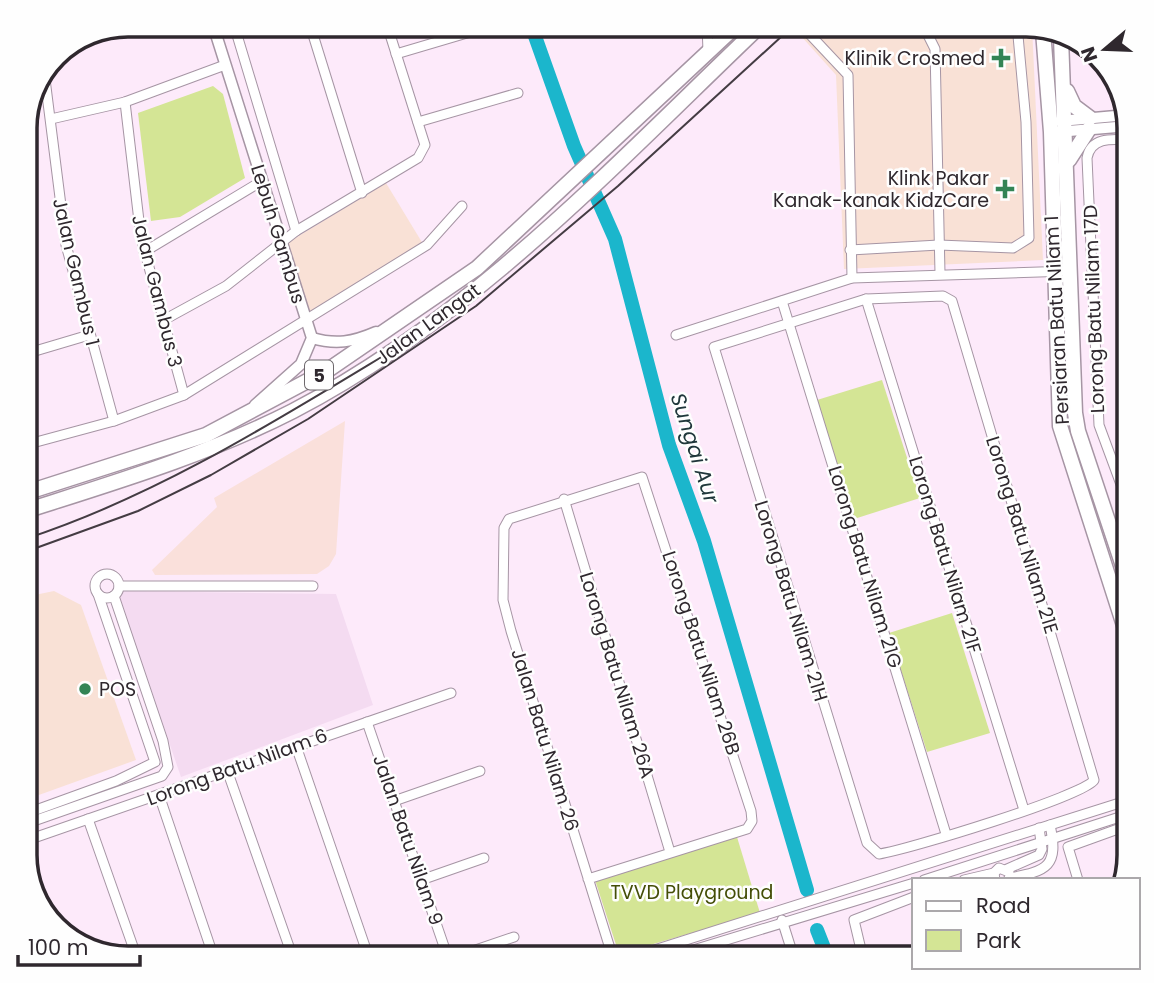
<svg xmlns="http://www.w3.org/2000/svg" width="1154" height="983" viewBox="0 0 1154 983" font-family="Poppins,sans-serif">
<style>
.commercial{fill:#f9e1d6}
.industrial{fill:#fae0db}
.built{fill:#f4dbf1}
.green{fill:#d4e595}
.lines{fill:none;stroke-linecap:round;stroke-linejoin:round}
.river{stroke:#1bb6cc;stroke-width:14}
.minor-casing{stroke:#a695a4;stroke-width:11}
.tertiary-casing{stroke:#a695a4;stroke-width:13}
.primary-casing{stroke:#a695a4;stroke-width:17}
.trunk-casing{stroke:#a695a4;stroke-width:17}
.minor{stroke:#fff;stroke-width:9}
.tertiary{stroke:#fff;stroke-width:10}
.primary{stroke:#fff;stroke-width:14}
.trunk{stroke:#fff;stroke-width:14}
.tram{stroke:#443c43;stroke-width:2}
.poi-dot{fill:#338455;stroke:#fefefe;stroke-width:2.5}
.labels{text-anchor:middle;dominant-baseline:central;stroke-width:5;stroke-linejoin:round;paint-order:stroke}
.shield{fill:#fefefe;stroke:#6d686c;stroke-width:2}
.shield-label{font-size:18px;font-weight:bold;fill:#2f282e}
.poi-label{font-size:19px;fill:#2f282e;stroke:#fefefe;text-anchor:end}
.street-label{font-size:19px;fill:#2f282e;stroke:#fefefe}
.park-label{font-size:19px;fill:#444e07;stroke:#fefefe}
.water-label{font-size:21px;font-style:italic;fill:#20373b;stroke:#fefefe}
.rim{fill:none;stroke:#2f282e;stroke-width:3.5}
</style>
<rect width="100%" height="100%" fill="#fdeafa"/>
<g class="commercial">
<polygon points="791,25 1032,26 1043,260 844,269 836,75"/>
<polygon points="386,183 423,244 309,314 287,243"/>
<polygon points="54,591 81,605 136,760 25,800 25,597"/>
</g>
<polygon class="industrial" points="345,421 336,554 329,566 317,574 155,575 152,570 217,507 214,498"/>
<polygon class="built" points="117,591 336,594 373,705 181,777"/>
<g class="green">
<polygon points="213,86 223,94 245,178 180,217 151,221 138,113"/>
<polygon points="882,380 920,498 854,519 817,400"/>
<polygon points="952,613 990,733 927,752 889,633"/>
<polygon points="737,837 760,913 619,954 595,880"/>
</g>
<g class="lines">
<g class="river">
<polyline points="531,25 574,146 615,239 669,445 704,541 807,890"/>
<polyline points="817,930 828,958"/>
</g>
<defs>
<g id="minor">
<polyline points="234,25 296,231"/>
<polyline points="310,25 362,193"/>
<polyline points="707,25 708,51"/>
<polyline points="801,25 848,75 852,278"/>
<polyline points="923,25 935,49 940,273"/>
<polyline points="396,54 494,25"/>
<polyline points="45,79 66,245 114,421"/>
<polyline points="125,102 141,238 184,395"/>
<polyline points="51,119 125,102 225,65"/>
<polyline points="418,122 518,93"/>
<polyline points="850,250 939,245 1013,248 1029,238 1026,122 1017,25"/>
<polyline points="144,252 262,181"/>
<path d="M943,296L952,301L1094,780C1084,796 907,850 879,854L867,843L714,347L866,299Z"/>
<polyline points="866,299 1024,810"/>
<polyline points="782,301 946,834"/>
<polyline points="162,321 226,286 296,231 418,158 425,145 387,25"/>
<polyline points="676,335 852,278 1070,271"/>
<polyline points="25,354 89,335"/>
<polyline points="25,445 114,421 184,395 427,245 462,206"/>
<polyline points="564,499 670,852"/>
<path d="M1129,506L1099,425L1087,158C1091,137 1111,139 1129,140"/>
<circle cx="107" cy="586" r="12"/>
<polyline points="119,586 313,586"/>
<polyline points="367,722 448,958"/>
<polyline points="296,746 369,958"/>
<polyline points="227,770 293,958"/>
<polyline points="159,795 214,958"/>
<polyline points="394,801 480,771"/>
<polyline points="25,814 116,781 155,762 98,594"/>
<polyline points="88,819 137,958"/>
<polyline points="25,824 162,776 168,767 163,741 114,596"/>
<polyline points="25,841 451,693"/>
<polyline points="1007,869 1039,855 1042,849 1039,828"/>
<path d="M1009,878C1048,871 1059,866 1050,825"/>
<polyline points="588,879 747,829 752,821 751,811 642,477 509,519 504,528 503,600 511,631 613,958"/>
<polyline points="421,880 484,858"/>
<polyline points="924,880 1129,814"/>
<polyline points="964,880 994,873"/>
<polyline points="995,880 994,873 999,868 1009,872"/>
<polyline points="1078,880 1068,847 1129,825"/>
<polyline points="782,920 794,958"/>
<polyline points="452,958 514,937"/>
<polyline points="629,958 1129,800"/>
<polyline points="667,958 914,883"/>
<polyline points="863,958 854,920 914,897"/>
</g>
<g id="tertiary">
<polyline points="213,25 312,338 301,364 255,405"/>
<polyline points="1060,121 1127,115"/>
<polyline points="1057,132 1129,126"/>
<path d="M312,338C336,345 353,342 376,332"/>
</g>
<g id="primary">
<polyline points="1043,31 1051,132 1060,426 1129,641"/>
<polyline points="1061,38 1075,413 1078,431 1129,584"/>
<polyline points="1067,91 1074,106 1090,118"/>
<polyline points="1069,160 1089,129"/>
</g>
<g id="trunk">
<polyline points="25,493 206,435 328,370 477,268 737,25"/>
<path d="M25,511C116,482 207,455 293,411C474,317 615,164 761,25"/>
</g>
</defs>
<use href="#minor" class="minor-casing"/>
<use href="#tertiary" class="tertiary-casing"/>
<use href="#primary" class="primary-casing"/>
<use href="#trunk" class="trunk-casing"/>
<use href="#minor" class="minor"/>
<use href="#tertiary" class="tertiary"/>
<use href="#primary" class="primary"/>
<use href="#trunk" class="trunk"/>
<g class="tram">
<path d="M25,539C160,495 282,417 403,344"/>
<polyline points="25,552 138,511 211,475 308,419 476,306 618,186 794,25"/>
</g>
</g>
<g class="poi-dot">
<path d="M997.5 47.5h7v7h7v7h-7v7h-7v-7h-7v-7h7z"/>
<path d="M1001.5 178.5h7v7h7v7h-7v7h-7v-7h-7v-7h7z"/>
<circle cx="85" cy="689" r="7"/>
</g>
<g class="labels">
<rect class="shield" x="305" y="360.5" width="28" height="29" rx="5"/>
<g class="shield-label">
<text x="319" y="375">5</text>
</g>
<g class="poi-label">
<text x="985" y="58">Klinik Crosmed</text>
<text x="989" y="178">Klink Pakar<tspan x="989" dy="22">Kanak-kanak KidzCare</tspan></text>
<text x="99" y="689" text-anchor="start">POS</text>
</g>
<g class="street-label">
<text transform="translate(278 234) rotate(73)">Lebuh Gambus</text>
<text transform="translate(76 272) rotate(77)">Jalan Gambus 1</text>
<text transform="translate(157 291) rotate(76)">Jalan Gambus 3</text>
<text transform="translate(1094 309) rotate(-92)">Lorong Batu Nilam 17D</text>
<text transform="translate(1057 320) rotate(-93)">Persiaran Batu Nilam 1</text>
<text transform="translate(428 324) rotate(-36)">Jalan Langat</text>
<text transform="translate(1022 535) rotate(73)">Lorong Batu Nilam 21E</text>
<text transform="translate(945 555) rotate(73)">Lorong Batu Nilam 21F</text>
<text transform="translate(865 567) rotate(73)">Lorong Batu Nilam 21G</text>
<text transform="translate(791 601) rotate(73)">Lorong Batu Nilam 21H</text>
<text transform="translate(701 653) rotate(72)">Lorong Batu Nilam 26B</text>
<text transform="translate(617 675) rotate(73)">Lorong Batu Nilam 26A</text>
<text transform="translate(545 740) rotate(73)">Jalan Batu Nilam 26</text>
<text transform="translate(237 767) rotate(-20)">Lorong Batu Nilam 6</text>
<text transform="translate(408 840) rotate(71)">Jalan Batu Nilam 9</text>
</g>
<g class="park-label">
<text x="692" y="892">TVVD Playground</text>
</g>
<g class="water-label">
<text transform="translate(695 448) rotate(72)">Sungai Aur</text>
</g>
</g>
<path d="M0 0H1154V983H0ZM128 37H1026A91 91 0 0 1 1117 128V855A91 91 0 0 1 1026 946H128A91 91 0 0 1 37 855V128A91 91 0 0 1 128 37Z" fill="#fefefe" fill-rule="evenodd"/>
<path class="rim" d="M128 37H1026A91 91 0 0 1 1117 128V855A91 91 0 0 1 1026 946H128A91 91 0 0 1 37 855V128A91 91 0 0 1 128 37Z"/>
<rect x="912" y="878" width="228" height="91" fill="#fefefe" stroke="#aba8ab" stroke-width="2"/>
<rect x="926" y="901" width="35" height="10" fill="#ffffff" stroke="#aba8ab" stroke-width="2"/>
<text x="976" y="913" font-size="21" fill="#2f282e">Road</text>
<rect x="926" y="930" width="35" height="21" fill="#d4e595" stroke="#aba8ab" stroke-width="2"/>
<text x="976" y="948" font-size="21" fill="#2f282e">Park</text>
<g transform="translate(1105 49) rotate(251)" stroke="#fefefe" stroke-width="5" paint-order="stroke">
<path d="M0-5L12 26L0 18L-12 26Z" fill="#2f282e"/>
<text y="-10" font-size="19" font-weight="bold" text-anchor="middle" fill="#2f282e">N</text>
</g>
<path d="M18 955v10h122v-10" fill="none" stroke="#2f282e" stroke-width="3.5"/>
<text x="28" y="955" font-size="21" fill="#2f282e" stroke="#fefefe" stroke-width="5" paint-order="stroke">100 m</text>
</svg>
